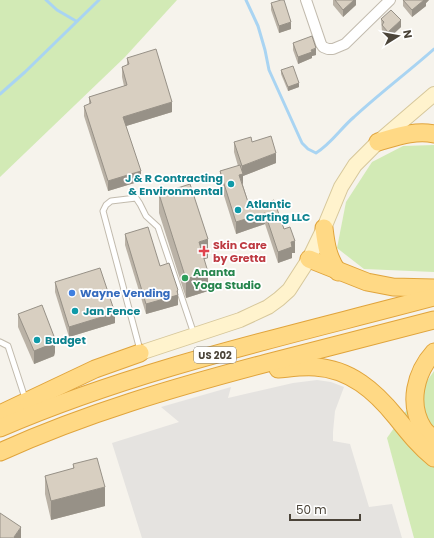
<svg xmlns="http://www.w3.org/2000/svg" width="434" height="538" viewBox="0 0 434 538" font-family="Poppins,sans-serif">
<style>
.green{fill:#d2eab5}
.parking{fill:#e5e3e0}
.lines{fill:none;stroke-linecap:round;stroke-linejoin:round}
.stream{stroke:#a9d4f2;stroke-width:3}
.service-casing{stroke:#c2bbae;stroke-width:7}
.minor-casing{stroke:#c2bbae;stroke-width:12}
.secondary-casing{stroke:#d6c79b;stroke-width:16}
.trunk-casing{stroke:#e0a43c;stroke-width:19}
.service{stroke:#fff;stroke-width:5}
.minor{stroke:#fff;stroke-width:10}
.secondary{stroke:#fff3cd;stroke-width:14}
.trunk{stroke:#ffd985;stroke-width:17}
.wall{fill:#bab2a6}
.shaded-wall{fill:#979187}
.building{fill:#d8cfc1;stroke:#979187}
.culture-dot{fill:#0f9aa8;stroke:#fff;stroke-width:1.5}
.health-dot{fill:#e0444e;stroke:#fff;stroke-width:1.5}
.leisure-dot{fill:#2e9e5b;stroke:#fff;stroke-width:1.5}
.shop-dot{fill:#3f7fe0;stroke:#fff;stroke-width:1.5}
.labels{text-anchor:middle;dominant-baseline:central;stroke-width:3.5;stroke-linejoin:round;paint-order:stroke}
.shield{fill:#fff;stroke:#817c74;stroke-width:1}
.shield-label{font-size:10px;font-weight:bold;fill:#4b4439}
.culture-label{font-size:11px;font-weight:bold;fill:#0d838f;stroke:#fff;text-anchor:start}
.health-label{font-size:11px;font-weight:bold;fill:#be3a42;stroke:#fff;text-anchor:start}
.leisure-label{font-size:11px;font-weight:bold;fill:#27864d;stroke:#fff;text-anchor:start}
.shop-label{font-size:11px;font-weight:bold;fill:#366cbe;stroke:#fff;text-anchor:start}
</style>
<rect width="100%" height="100%" fill="#f6f3ec"/>
<g class="green">
<polygon points="0,0 177,0 125,57 0,177"/>
<polygon points="434,145 434,272 364,269 337,248 346,202 372,162 403,146"/>
<polygon points="434,371 434,538 414,538 387,438"/>
</g>
<polygon class="parking" points="317,380 331,382 344,387 335,411 333,432 333,441 350,444 369,507 392,504 402,538 142,538 112,443 179,422 161,407 231,387 228,398 293,383"/>
<g class="lines">
<g class="stream">
<polyline points="46,0 57,10 76,21"/>
<path d="M246,0L258,26L265,50L269,70L302,143L308,149L316,153C331,144 341,128 354,117C380,93 408,72 434,49"/>
<polyline points="0,94 25,72 99,0"/>
</g>
<defs>
<g id="service">
<polyline points="0,342 8,346 25,398"/>
<polyline points="140,350 103,211 106,205 111,201 136,198 140,204 146,216 158,227 194,334"/>
</g>
<polyline id="minor" points="306,0 321,44 323,47 328,49 333,49 345,44 390,0"/>
<polyline id="secondary" points="140,353 240,320 268,307 279,299 289,290 309,259 324,228 341,187 355,165 378,142 434,94"/>
<g id="trunk">
<path d="M378,142C396,137 415,130 434,134"/>
<path d="M324,228C326,245 328,258 338,272"/>
<polyline points="309,259 367,282 393,287 434,288"/>
<path d="M434,352C415,373 408,404 423,428C426,433 431,436 434,440"/>
<path d="M278,369C290,368 303,366 315,367C350,369 375,391 396,417C408,432 419,446 434,458"/>
<polyline points="0,414 95,369 140,353"/>
<path d="M0,428C139,368 288,336 434,297"/>
<path d="M0,452C86,413 176,387 267,363C323,349 378,334 434,320"/>
</g>
</defs>
<use href="#service" class="service-casing"/>
<use href="#minor" class="minor-casing"/>
<use href="#secondary" class="secondary-casing"/>
<use href="#trunk" class="trunk-casing"/>
<use href="#service" class="service"/>
<use href="#minor" class="minor"/>
<use href="#secondary" class="secondary"/>
<use href="#trunk" class="trunk"/>
</g>
<g class="wall">
<polygon points="333,0 356,0 356,5 343,17 333,5"/>
<polygon points="403,0 429,0 426,3 426,6 412,17 403,6"/>
<polygon points="271,3 291,29 279,33 271,10"/>
<polygon points="381,19 401,27 388,39 382,32"/>
<polygon points="293,43 316,55 312,56 312,58 298,64 293,50"/>
<polygon points="127,58 172,112 126,126 141,181 108,191 84,116 84,106 89,104 89,97 124,86 122,77 122,67 127,65"/>
<polygon points="281,70 299,87 288,91 281,74"/>
<polygon points="234,142 252,142 276,163 243,176 243,185 250,208 274,200 284,229 295,253 292,253 292,258 278,263 265,224 236,234 220,183 220,171 238,166 234,152"/>
<polygon points="159,194 208,258 204,259 208,291 186,298 159,213"/>
<polygon points="125,234 160,266 178,300 178,305 146,314 125,245"/>
<polygon points="55,282 115,323 69,337 55,292"/>
<polygon points="18,314 55,352 54,356 34,364 18,327"/>
<polygon points="73,464 105,506 51,520 45,494 45,476 73,469"/>
</g>
<g class="shaded-wall">
<polygon points="354,0 356,0 356,5 343,17 343,10"/>
<polygon points="424,0 429,0 426,3 426,6 412,17 412,10"/>
<polygon points="401,20 401,27 388,39 388,32"/>
<polygon points="291,22 291,29 279,33 279,26"/>
<polygon points="316,48 316,55 312,56 312,58 298,64 298,57"/>
<polygon points="299,83 299,87 288,91 288,87"/>
<polygon points="172,102 172,112 123,127 123,117"/>
<polygon points="276,153 276,163 243,176 243,185 239,175 242,174 242,166"/>
<polygon points="141,171 141,181 108,191 108,181"/>
<polygon points="265,213 265,224 236,234 236,222"/>
<polygon points="208,239 208,258 199,261 199,242"/>
<polygon points="295,241 295,253 292,253 292,258 278,263 278,252 291,242"/>
<polygon points="208,272 208,291 186,298 186,279"/>
<polygon points="178,290 178,305 146,314 146,304"/>
<polygon points="115,313 115,323 69,337 69,327"/>
<polygon points="55,339 55,352 54,356 34,364 34,351"/>
<polygon points="105,487 105,506 51,520 51,501"/>
<polygon points="21,527 21,538 14,538 14,537"/>
</g>
<g class="building">
<polygon points="281,0 284,0 291,22 279,26 271,3"/>
<polygon points="335,0 354,0 343,10"/>
<polygon points="403,0 424,0 412,10"/>
<polygon points="391,10 401,20 388,32 382,25 384,22 381,19"/>
<polygon points="312,36 316,48 311,50 312,52 298,57 293,43"/>
<polygon points="156,49 172,102 123,117 141,171 108,181 84,106 91,103 89,97 127,85 122,67 129,64 127,58"/>
<polygon points="293,66 299,83 288,87 281,70"/>
<polygon points="271,136 276,153 242,166 234,142 251,137 252,142"/>
<polygon points="240,165 243,174 239,175 250,208 274,200 284,229 290,227 295,241 291,242 292,247 278,252 265,213 236,222 220,171"/>
<polygon points="190,184 208,239 199,242 208,272 186,279 159,194"/>
<polygon points="148,227 160,266 169,263 178,290 177,291 178,295 146,304 125,234"/>
<polygon points="100,268 115,313 69,327 55,282"/>
<polygon points="42,305 55,339 54,343 34,351 18,314"/>
<polygon points="97,458 105,487 51,501 45,476 74,468 73,464"/>
<polygon points="0,513 21,527 14,537 15,538 0,538"/>
</g>
<g class="culture-dot">
<circle cx="231" cy="184" r="4"/>
<circle cx="238" cy="210" r="4"/>
<circle cx="75" cy="311" r="4"/>
<circle cx="37" cy="340" r="4"/>
</g>
<path class="health-dot" d="M202 245h4v4h4v4h-4v4h-4v-4h-4v-4h4z"/>
<circle class="leisure-dot" cx="185" cy="278" r="4"/>
<circle class="shop-dot" cx="72" cy="293" r="4"/>
<g class="labels">
<rect class="shield" x="194" y="347" width="42" height="16" rx="3"/>
<g class="shield-label">
<text x="215" y="355">US 202</text>
</g>
<g class="culture-label">
<text x="223" y="178" text-anchor="end">J &amp; R Contracting<tspan x="223" dy="13">&amp; Environmental</tspan></text>
<text x="246" y="204">Atlantic<tspan x="246" dy="13">Carting LLC</tspan></text>
<text x="83" y="311">Jan Fence</text>
<text x="45" y="340">Budget</text>
</g>
<g class="health-label">
<text x="213" y="245">Skin Care<tspan x="213" dy="13">by Gretta</tspan></text>
</g>
<g class="leisure-label">
<text x="193" y="272">Ananta<tspan x="193" dy="13">Yoga Studio</tspan></text>
</g>
<g class="shop-label">
<text x="80" y="293">Wayne Vending</text>
</g>
</g>
<g transform="translate(398 36) rotate(79)" stroke="#ffffff" stroke-width="3" paint-order="stroke">
<path d="M0-3L7 15L0 10L-7 15Z" fill="#4b4439"/>
<text y="-6" font-size="11" font-weight="bold" text-anchor="middle" fill="#4b4439">N</text>
</g>
<path d="M290 514v6h70v-6" fill="none" stroke="#4b4439" stroke-width="2"/>
<text x="296" y="514" font-size="12" fill="#4b4439" stroke="#ffffff" stroke-width="3" paint-order="stroke">50 m</text>
</svg>
